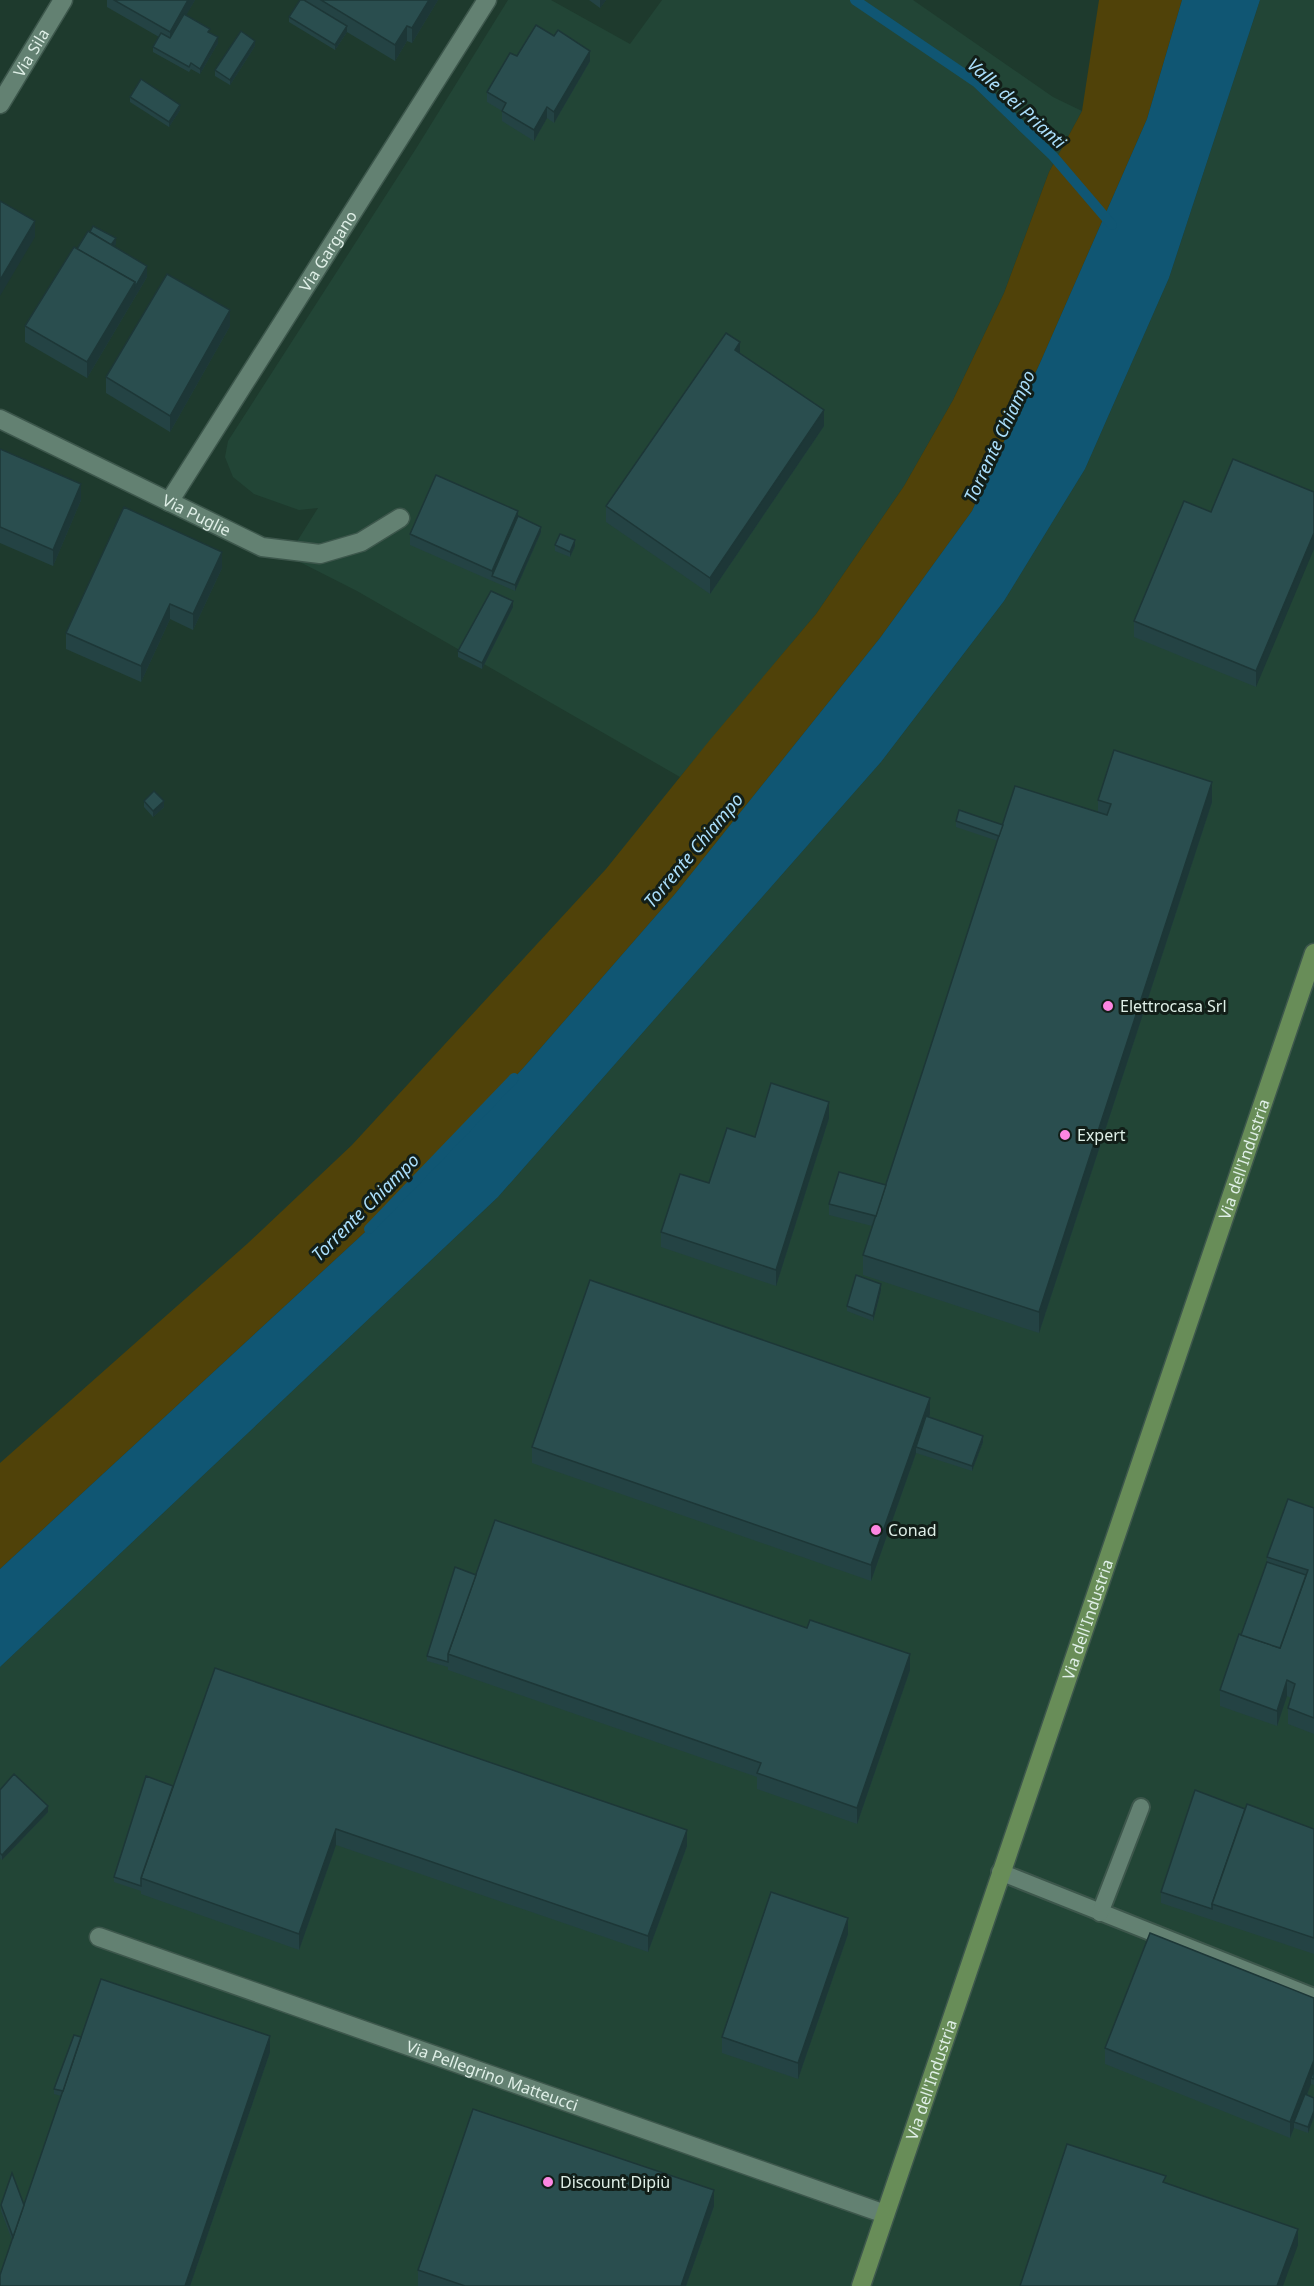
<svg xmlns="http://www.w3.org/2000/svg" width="1314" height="2286" viewBox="0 0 1314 2286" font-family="'Noto Sans',sans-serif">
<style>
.built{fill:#224536}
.green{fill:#504209}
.water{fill:#105673}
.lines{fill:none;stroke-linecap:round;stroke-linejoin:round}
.stream{stroke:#105673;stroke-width:10}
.service-casing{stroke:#3d574c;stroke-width:20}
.minor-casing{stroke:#3d574c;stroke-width:21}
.secondary-casing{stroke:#3d574c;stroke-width:21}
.service{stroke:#638172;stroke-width:16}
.minor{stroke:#638172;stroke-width:18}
.secondary{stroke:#688d58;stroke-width:18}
.wall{fill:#244344}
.shaded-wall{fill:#1d3737}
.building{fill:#2a4e4f;stroke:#1d3737;stroke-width:1.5}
.poi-dot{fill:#fd86e2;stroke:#121e18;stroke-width:2}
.labels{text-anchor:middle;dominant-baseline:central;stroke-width:6;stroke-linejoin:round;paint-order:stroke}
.street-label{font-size:16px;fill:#dfefe7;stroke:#121e18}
.poi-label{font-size:16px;fill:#dfefe7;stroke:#121e18;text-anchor:start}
.water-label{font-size:18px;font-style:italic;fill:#aadefb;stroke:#121e18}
</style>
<rect width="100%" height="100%" fill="#1e3a2d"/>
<g class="built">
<polygon points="508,0 551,0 630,44 662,0 913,0 1053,97 1082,111 1049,172 1004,293 953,400 904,486 816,614 680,777 357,591 288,556 318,508 299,510 254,494 233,477 225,457 228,441 417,147"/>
<polygon points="1260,0 1314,0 1314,2286 0,2286 0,1667 498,1197 881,762 1004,601 1085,469 1169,278"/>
</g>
<polygon class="green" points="1099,0 1182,0 1147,119 1040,363 972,511 880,638 675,894 525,1066 415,1186 0,1569 0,1463 247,1244 352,1145 606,869 709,741 816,614 904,486 953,400 1004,293 1049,172 1082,111"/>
<polygon class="water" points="1182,0 1260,0 1169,278 1085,469 1004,601 881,762 498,1197 0,1667 0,1569 415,1186 525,1066 675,894 880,638 972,511 1040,363 1147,119"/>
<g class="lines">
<g class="stream">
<polyline points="855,0 976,82 1053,156 1112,225"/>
<polyline points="369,1229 514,1078"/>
</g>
<defs>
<g id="service">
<polyline points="1000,1872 1314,1997"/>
<polyline points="1100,1913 1141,1807"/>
</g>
<g id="minor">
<path id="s1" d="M0,104L63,0"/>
<path id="s2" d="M0,419L262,547L320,554L361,542L400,518"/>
<path id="s3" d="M169,502L487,0"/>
<path id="s4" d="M99,1937L885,2214"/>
</g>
<g id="secondary">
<path id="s5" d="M861,2286L1314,953"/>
</g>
</defs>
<use href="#service" class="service-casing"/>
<use href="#minor" class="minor-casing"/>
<use href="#secondary" class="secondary-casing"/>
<use href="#service" class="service"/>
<use href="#minor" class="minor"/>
<use href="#secondary" class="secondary"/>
</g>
<g class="wall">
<polygon points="107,0 195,0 186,15 210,33 218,43 200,74 191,69 189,72 153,52 153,47 159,37 107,7"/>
<polygon points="300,0 438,0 412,43 407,41 395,61 347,32 335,50 289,22 289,17"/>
<polygon points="589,0 606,0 600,8"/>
<polygon points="554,36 590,61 554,123 547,118 534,141 502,121 502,111 487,102 487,92 517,56"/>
<polygon points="255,46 230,85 215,76 215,70"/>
<polygon points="130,97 180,110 169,127 130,102"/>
<polygon points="116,244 114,247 147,277 87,378 25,342 25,326"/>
<polygon points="230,326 170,432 106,393 106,377"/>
<polygon points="824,426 710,594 606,522 606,506"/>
<polygon points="0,449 81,500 53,566 0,543"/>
<polygon points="1314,492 1256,687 1134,637 1134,621 1211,512"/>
<polygon points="518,516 541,532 515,591 410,545 410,534"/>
<polygon points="555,545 575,546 570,557 555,551"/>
<polygon points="222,568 193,630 170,619 141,682 66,649 66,633"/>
<polygon points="513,607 482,669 458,657 458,651"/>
<polygon points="1098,800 1212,802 1039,1333 863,1275 863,1255 872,1226 829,1215 829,1204 886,1185 998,841 956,827 956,821 1003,825 1098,813"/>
<polygon points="144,801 164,807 153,817 144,807"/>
<polygon points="829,1118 776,1286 661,1247 661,1232 755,1137"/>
<polygon points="881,1290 873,1321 847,1311 847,1306"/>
<polygon points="930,1414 929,1417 983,1442 972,1471 916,1453 871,1581 532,1463 532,1447"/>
<polygon points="1314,1508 1314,1734 1288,1724 1288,1708 1291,1698 1287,1696 1277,1726 1220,1706 1220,1690 1241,1635 1267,1562 1267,1557"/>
<polygon points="476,1575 910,1670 857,1824 757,1789 757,1777 448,1670 448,1667 427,1661 427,1656"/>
<polygon points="173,1786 687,1846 648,1952 336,1845 299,1950 141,1894 141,1891 114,1882 114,1877"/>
<polygon points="0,1790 48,1812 2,1860 0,1858"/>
<polygon points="1245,1809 1314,1829 1314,1954 1161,1903 1161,1892"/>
<polygon points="848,1934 798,2079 722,2053 722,2037"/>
<polygon points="1314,1998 1314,2085 1311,2084 1307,2095 1314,2098 1314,2117 1308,2133 1294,2128 1290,2138 1105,2064 1105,2048"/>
<polygon points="81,2037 270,2052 190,2286 0,2286 12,2240 1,2211 1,2205 24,2205 61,2096 54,2094 54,2089"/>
<polygon points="714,2206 686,2286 418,2286 418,2270"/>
</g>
<g class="shaded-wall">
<polygon points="188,0 195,0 170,43 170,32"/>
<polygon points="429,0 438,0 412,43 412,28"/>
<polygon points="600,0 606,0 600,8"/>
<polygon points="347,26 347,32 335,50 335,45"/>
<polygon points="407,26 407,41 395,61 395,45"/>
<polygon points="218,37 218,43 200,74 200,69"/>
<polygon points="255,41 255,46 230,85 230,80"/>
<polygon points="590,51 590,61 554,123 554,112"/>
<polygon points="180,105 180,110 169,127 169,122"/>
<polygon points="547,107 547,118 534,141 534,130"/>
<polygon points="35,221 35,237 0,296 0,280"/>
<polygon points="116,238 116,244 109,255 109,249"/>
<polygon points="147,266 147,277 87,378 87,362 135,282"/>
<polygon points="230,310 230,326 170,432 170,416"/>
<polygon points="740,342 740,358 735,350"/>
<polygon points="824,410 824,426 710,594 710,578"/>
<polygon points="81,484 81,500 53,566 53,550"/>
<polygon points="518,511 518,522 492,576 492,571"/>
<polygon points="541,527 541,532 515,591 515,585"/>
<polygon points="1314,533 1314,549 1256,687 1256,671"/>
<polygon points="575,540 575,546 570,557 570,552"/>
<polygon points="222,552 222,568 193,630 193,614"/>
<polygon points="513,601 513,607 482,669 482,663"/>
<polygon points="170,604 170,619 141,682 141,666"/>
<polygon points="1212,782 1212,802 1039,1333 1039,1312"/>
<polygon points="164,801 164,807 153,817 153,811"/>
<polygon points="829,1102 829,1118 776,1286 776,1270"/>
<polygon points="881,1284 881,1290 873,1321 873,1316"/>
<polygon points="930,1398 930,1414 918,1448 916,1447 916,1453 871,1581 871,1565"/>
<polygon points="983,1436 983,1442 972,1471 972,1466"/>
<polygon points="910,1654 910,1670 857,1824 857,1808"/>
<polygon points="1287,1680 1287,1696 1277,1726 1277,1711"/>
<polygon points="48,1806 48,1812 2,1860 2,1855"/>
<polygon points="336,1829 336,1845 299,1950 299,1934"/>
<polygon points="687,1830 687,1846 648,1952 648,1936"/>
<polygon points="848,1918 848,1934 798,2079 798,2063"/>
<polygon points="270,2036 270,2052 190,2286 185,2286"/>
<polygon points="1314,2060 1314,2076 1311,2078 1311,2084 1296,2123 1294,2122 1294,2128 1290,2138 1290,2122"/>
<polygon points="1314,2111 1314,2117 1308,2133 1308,2127"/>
<polygon points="714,2190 714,2206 686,2286 681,2286"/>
<polygon points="1298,2229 1298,2245 1283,2286 1277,2286"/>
</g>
<g class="building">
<polygon points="114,0 188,0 170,32"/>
<polygon points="300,0 304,0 347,26 335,45 289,17"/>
<polygon points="321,0 429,0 412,28 407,26 395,45"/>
<polygon points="184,14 210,29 208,32 218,37 200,69 191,63 189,67 153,47 161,33 170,38"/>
<polygon points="536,25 554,36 558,30 590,51 554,112 547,107 534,130 502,111 506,103 487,92 510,53 517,56"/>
<polygon points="241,31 255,41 230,80 215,70"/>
<polygon points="141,79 180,105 169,122 130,97"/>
<polygon points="0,201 35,221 0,280"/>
<polygon points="93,226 116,238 111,245 90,232"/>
<polygon points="88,231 147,266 135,287 135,282 77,249"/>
<polygon points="74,247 135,282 87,362 25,326"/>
<polygon points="167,274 230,310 170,416 106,377"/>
<polygon points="726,333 740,342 735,350 824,410 710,578 606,506"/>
<polygon points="0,449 81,484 53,550 0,527"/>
<polygon points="1233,459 1314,492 1314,533 1256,671 1134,621 1184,501 1211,512"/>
<polygon points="436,475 518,511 492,571 410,534"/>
<polygon points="124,507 222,552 193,614 170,604 141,666 66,633"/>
<polygon points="518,516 541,527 515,585 492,576"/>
<polygon points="560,534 575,540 570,552 555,545"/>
<polygon points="491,591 513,601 482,663 458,651"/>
<polygon points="1114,750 1212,782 1039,1312 863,1255 1015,786 1107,815 1111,804 1098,800"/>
<polygon points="154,791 164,801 153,811 144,801"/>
<polygon points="959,810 1003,825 999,836 956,821"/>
<polygon points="771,1083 829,1102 776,1270 661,1232 680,1174 709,1183 727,1128 755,1137"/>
<polygon points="839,1172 886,1185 876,1216 829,1204"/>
<polygon points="856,1275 881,1284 873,1316 847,1306"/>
<polygon points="590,1280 930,1398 871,1565 532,1447"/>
<polygon points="926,1416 983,1436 972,1466 916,1447"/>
<polygon points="1288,1499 1314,1508 1314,1718 1288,1708 1295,1684 1287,1680 1277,1711 1220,1690 1239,1634 1280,1648 1308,1570 1267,1557"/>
<polygon points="495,1520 807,1628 810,1620 910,1654 857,1808 757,1773 761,1763 448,1654"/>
<polygon points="1267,1562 1306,1575 1280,1648 1241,1635"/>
<polygon points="455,1567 476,1575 448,1654 448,1662 427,1656"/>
<polygon points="215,1668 687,1830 648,1936 336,1829 299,1934 141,1878"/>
<polygon points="14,1774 48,1806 2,1855 0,1853 0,1790"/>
<polygon points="146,1776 173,1786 141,1878 141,1886 114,1877"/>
<polygon points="1195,1790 1245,1809 1212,1904 1212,1909 1161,1892"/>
<polygon points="1247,1804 1314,1829 1314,1938 1212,1904"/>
<polygon points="771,1892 848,1918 798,2063 722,2037"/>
<polygon points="1150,1933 1314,1998 1314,2060 1290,2122 1105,2048"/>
<polygon points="101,1979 270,2036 185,2286 0,2286 0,2275"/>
<polygon points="74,2035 81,2037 63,2091 54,2089"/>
<polygon points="1314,2070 1314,2079 1311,2078"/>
<polygon points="1305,2094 1314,2098 1314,2111 1308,2127 1294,2122"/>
<polygon points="473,2109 714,2190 681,2286 465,2286 418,2270"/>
<polygon points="1067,2144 1166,2176 1163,2182 1298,2229 1277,2286 1020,2286"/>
<polygon points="12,2173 24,2205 13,2237 1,2205"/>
</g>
<g class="poi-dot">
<circle cx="1108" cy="1006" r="6"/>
<circle cx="1065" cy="1135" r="6"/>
<circle cx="876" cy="1530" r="6"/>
<circle cx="548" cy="2182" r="6"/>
</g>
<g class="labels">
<g class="street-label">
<text stroke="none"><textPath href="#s1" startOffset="60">Via Sila</textPath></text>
<text stroke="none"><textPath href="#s3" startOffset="297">Via Gargano</textPath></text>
<text stroke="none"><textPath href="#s2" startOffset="219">Via Puglie</textPath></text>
<text stroke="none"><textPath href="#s5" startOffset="1190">Via dell'Industria</textPath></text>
<text stroke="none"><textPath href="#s5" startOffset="704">Via dell'Industria</textPath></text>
<text stroke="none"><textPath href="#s4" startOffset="417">Via Pellegrino Matteucci</textPath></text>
<text stroke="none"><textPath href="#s5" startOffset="218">Via dell'Industria</textPath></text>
</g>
<g class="poi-label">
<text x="1120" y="1006">Elettrocasa Srl</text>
<text x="1077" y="1135">Expert</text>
<text x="888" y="1530">Conad</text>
<text x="560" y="2182">Discount Dipiù</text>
</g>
<g class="water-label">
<text transform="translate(1017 103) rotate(42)">Valle dei Prianti</text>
<text transform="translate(999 436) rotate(-65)">Torrente Chiampo</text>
<text transform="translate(693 850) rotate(-50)">Torrente Chiampo</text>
<text transform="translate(365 1207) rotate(-45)">Torrente Chiampo</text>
</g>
</g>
</svg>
